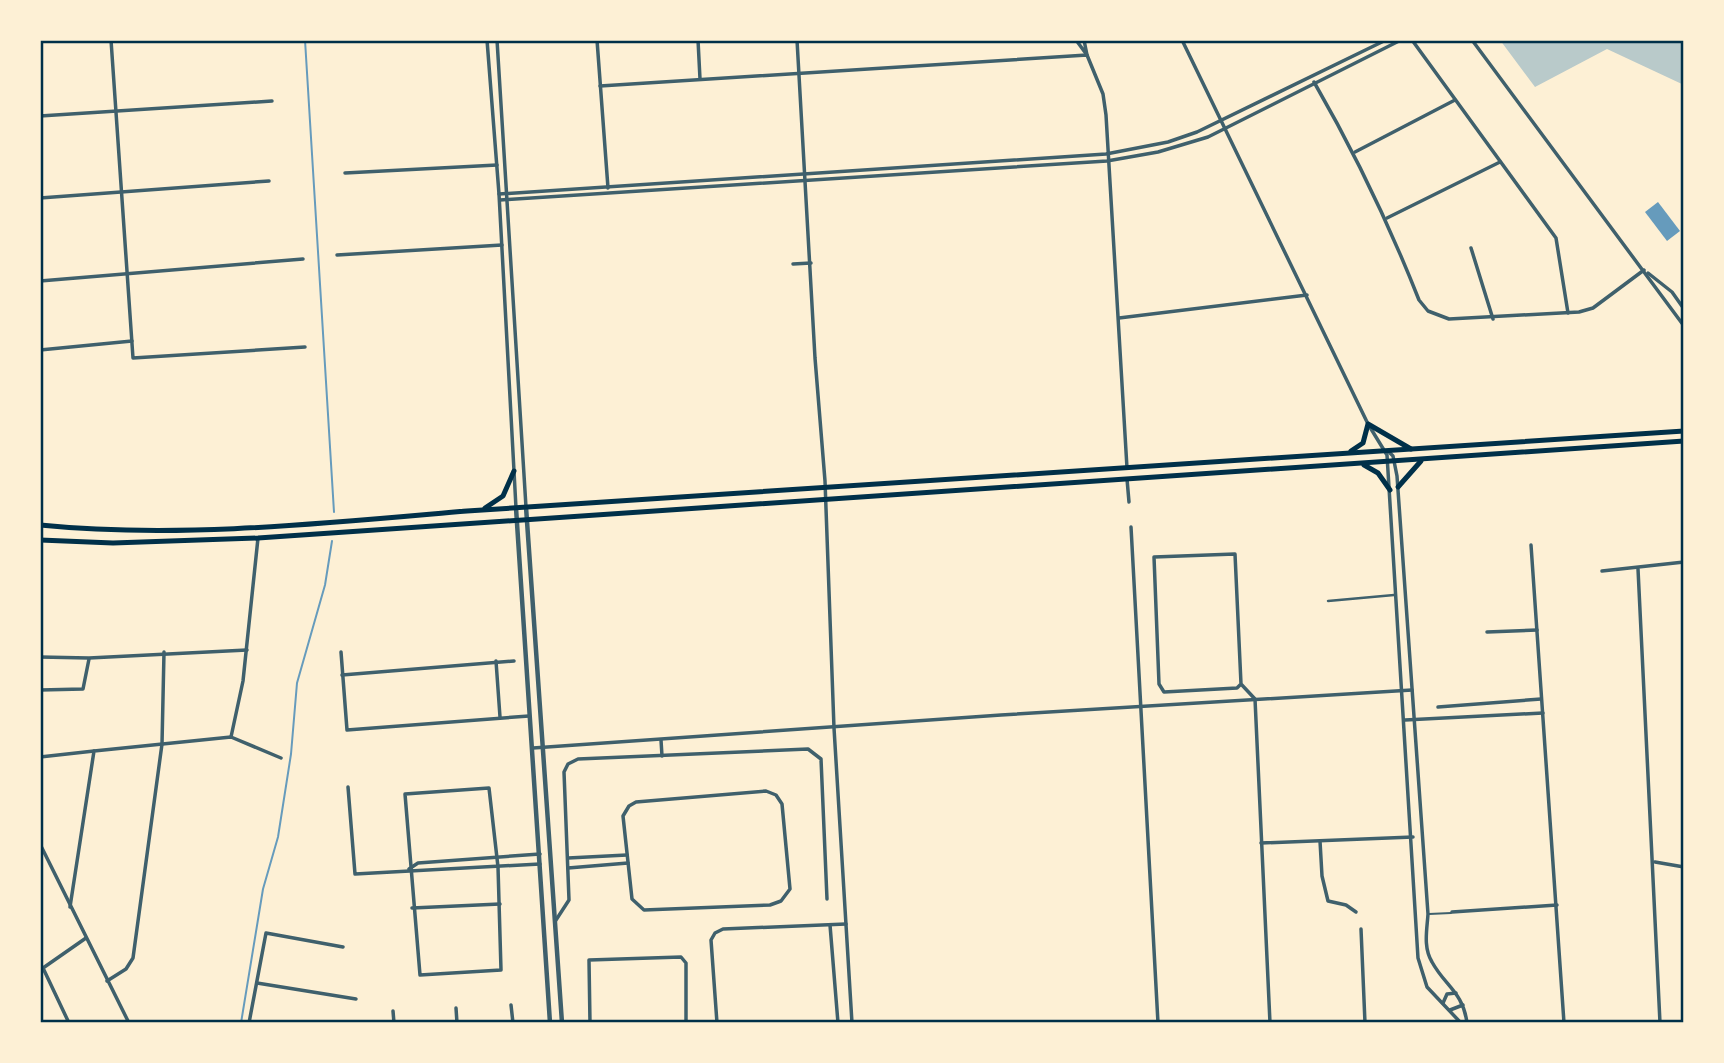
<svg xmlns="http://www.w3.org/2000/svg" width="1724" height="1063" viewBox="0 0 1724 1063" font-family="'Varela Round',sans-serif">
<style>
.green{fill:#b9caca}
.water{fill:#669bbc}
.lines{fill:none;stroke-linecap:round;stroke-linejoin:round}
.stream{stroke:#669bbc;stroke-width:2}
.service{stroke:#3f606c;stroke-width:2}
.pedestrian{stroke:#3f606c;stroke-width:2.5}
.minor{stroke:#3f606c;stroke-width:3.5}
.tertiary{stroke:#3f606c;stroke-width:4.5}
.secondary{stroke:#003049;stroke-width:5}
.neatline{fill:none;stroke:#003049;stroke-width:2.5}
</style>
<rect width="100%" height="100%" fill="#fdf0d5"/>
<polygon class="green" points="1500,40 1684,40 1684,85 1607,49 1535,87"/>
<polygon class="water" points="1658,202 1680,231 1667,241 1645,212"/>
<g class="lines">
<g class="stream">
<polyline points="305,40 334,512"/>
<polyline points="241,1023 263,889 278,837 291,754 297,683 325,585 332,541"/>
</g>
<polyline class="service" points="1429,914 1451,913"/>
<polyline class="pedestrian" points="1328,601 1394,595"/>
<g class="minor">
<polyline points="111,40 133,358 305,347"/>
<polyline points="487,40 499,194 516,508"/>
<polyline points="497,40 526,507"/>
<polyline points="597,40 608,188"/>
<polyline points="698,40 700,79"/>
<polyline points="797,40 815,358 825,481 834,728 852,1023"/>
<polyline points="1076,40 1087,55 1084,40"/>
<polyline points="1182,40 1368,424 1387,455 1418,958 1427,987 1461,1023"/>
<polyline points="1412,40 1556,238 1568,313"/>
<polyline points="1472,40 1684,326"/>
<path d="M1314,82C1355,153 1389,224 1419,300L1428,311L1449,319L1579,312L1593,308L1644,270"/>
<polyline points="600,86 1087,55 1103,94 1106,115 1127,468"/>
<polyline points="40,116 272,101"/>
<polyline points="1355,152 1455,100"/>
<polyline points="345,173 497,165"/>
<polyline points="499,194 1106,154 1168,142 1197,132 1386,40"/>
<polyline points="40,198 269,181"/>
<polyline points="500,200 1107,161 1158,152 1208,137 1401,40"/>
<polyline points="1387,218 1500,162"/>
<polyline points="1471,248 1493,319"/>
<polyline points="337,255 502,245"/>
<polyline points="793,264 811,263"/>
<polyline points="1648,273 1672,292 1684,309"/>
<polyline points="40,281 303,259"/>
<polyline points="1119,318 1307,295"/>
<polyline points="40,350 132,341"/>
<path d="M1388,451L1393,456L1397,476L1428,914C1427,930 1423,947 1432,962C1445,986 1463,992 1467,1023"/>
<polyline points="1127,479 1129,502"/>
<polyline points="1131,527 1158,1023"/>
<polyline points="1531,545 1564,1023"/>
<polyline points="1638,569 1660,1023"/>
<polyline points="1602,571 1684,562"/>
<polyline points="1487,632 1537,630"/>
<polyline points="341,652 347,730 529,716"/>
<polyline points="40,657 89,658 247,650"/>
<polyline points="496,661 500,717"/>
<polyline points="342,675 514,661"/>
<polyline points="1241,684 1237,688 1164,692 1159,684 1154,557 1235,554 1241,684 1255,699 1270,1023"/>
<polyline points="40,690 83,689 89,659"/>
<polyline points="1438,707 1541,699"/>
<polyline points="1405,720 1543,713"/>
<polyline points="231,737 243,681 258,538"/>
<polyline points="661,740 662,756"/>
<polyline points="533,748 1001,715 1412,690"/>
<polyline points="40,757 94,751"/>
<polyline points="348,787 355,874 540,864"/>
<polygon points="489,788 498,867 501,970 420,975 405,794"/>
<polygon points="766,791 776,795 782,804 790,889 781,901 770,905 644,910 632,899 623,816 629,806 636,802"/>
<polyline points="1320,841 1322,876 1328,901 1346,905 1356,912"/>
<polyline points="1261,843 1413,837"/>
<polyline points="40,844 129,1023"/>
<polyline points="568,858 627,855"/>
<polyline points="1655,862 1684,867"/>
<polyline points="568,868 628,863"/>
<polyline points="409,869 418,863 540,854"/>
<polyline points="70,907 94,751 231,737 281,758"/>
<polyline points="412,908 500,904"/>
<polyline points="1452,912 1557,905"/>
<polyline points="556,920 569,900 564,772 568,764 578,759 808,749 821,759 827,899"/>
<polyline points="830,925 838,1023"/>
<polyline points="1361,929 1365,1023"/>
<polyline points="107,981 126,969 133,958 162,744 164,652"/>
<polyline points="257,983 356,999"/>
<polyline points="1443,1003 1447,994 1456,993"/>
<polyline points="511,1005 513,1023"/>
<polyline points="456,1008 457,1023"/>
<polyline points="1450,1010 1463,1005"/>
<polyline points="393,1011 394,1023"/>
<polyline points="69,1023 43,968 86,938"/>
<polyline points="249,1023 266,933 343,947"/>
<polyline points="590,1023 589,960 681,957 686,963 686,1023"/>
<polyline points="717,1023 711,940 715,933 723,929 846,924"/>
</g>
<g class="tertiary">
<polyline points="526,507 562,1023"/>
<polyline points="516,508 550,1023"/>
</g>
<g class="secondary">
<polyline points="1351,451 1363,443 1368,424 1411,449"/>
<polyline points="1364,465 1378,473 1390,490"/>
<polyline points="1398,487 1421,461"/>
<polyline points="485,508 503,496 514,471"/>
<path d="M40,525C178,539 329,523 467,511L1684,431"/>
<polyline points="40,540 113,543 258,538 1684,441"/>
</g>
</g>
<rect width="1724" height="1063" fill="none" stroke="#fdf0d5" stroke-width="84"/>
<rect x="42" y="42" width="1640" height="979" class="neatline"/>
</svg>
